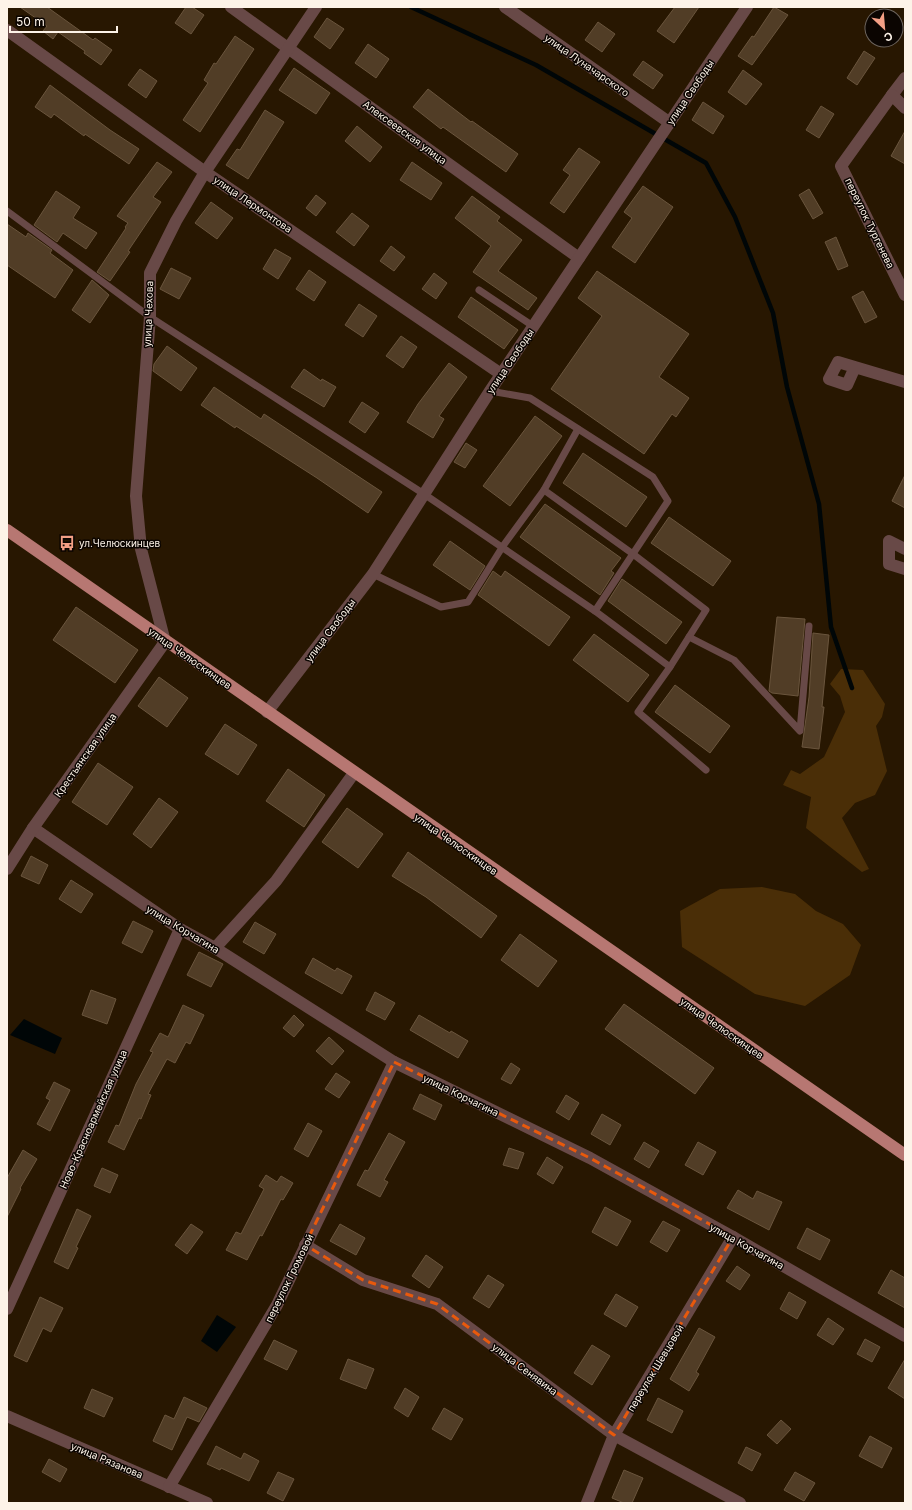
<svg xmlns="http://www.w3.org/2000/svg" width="912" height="1510" viewBox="0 0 912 1510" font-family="Inter,sans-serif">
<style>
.green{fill:#4a2e07}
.water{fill:#000607}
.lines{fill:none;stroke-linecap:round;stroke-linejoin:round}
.stream{stroke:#000607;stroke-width:4.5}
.building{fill:#513d26;stroke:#6a553d}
.lane{stroke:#684947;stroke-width:7}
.street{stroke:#684947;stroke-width:12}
.primary{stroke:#b77772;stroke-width:12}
.marked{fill:none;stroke:#e8590c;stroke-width:3;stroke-dasharray:8 5;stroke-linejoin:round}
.labels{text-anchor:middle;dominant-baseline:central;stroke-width:3;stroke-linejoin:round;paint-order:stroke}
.street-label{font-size:10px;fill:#fdf3e8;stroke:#0b0501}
.poi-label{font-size:10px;fill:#fdf3e8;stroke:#0b0501;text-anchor:start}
</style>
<rect width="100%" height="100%" fill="#281701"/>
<g class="green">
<polygon points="841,669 863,670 885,704 882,717 876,726 887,771 875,795 855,803 842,818 869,869 862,872 806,828 811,797 783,785 791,770 800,774 824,757 845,712 840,696 830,684"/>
<polygon points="762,887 795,894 816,911 843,924 861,945 850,975 805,1006 755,994 682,947 680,911 720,889"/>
</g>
<g class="water">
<polygon points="24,1019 62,1038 55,1054 10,1035"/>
<polygon points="217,1315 236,1327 217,1352 201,1341"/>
</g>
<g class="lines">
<polyline class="stream" points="411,7 536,65 706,163 735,217 773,313 787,387 819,504 831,627 852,688"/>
</g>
<g class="building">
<polygon points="20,7 47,7 93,40 95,38 112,50 101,65 84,53 85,51 58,32 53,39 43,31 47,26"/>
<polygon points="186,7 192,7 204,15 191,34 175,23"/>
<polygon points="675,7 699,7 674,43 657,31"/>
<polygon points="774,7 788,15 752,65 738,56 752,36 754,37"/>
<polygon points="327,18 344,29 330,49 314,37"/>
<polygon points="598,22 615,34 602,52 585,40"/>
<polygon points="235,36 254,49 200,132 183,120 208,83 204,80 214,63 216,64"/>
<polygon points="368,44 389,59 376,78 355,63"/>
<polygon points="864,51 875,58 857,85 847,78"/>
<polygon points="643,61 663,75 653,89 633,75"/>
<polygon points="294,68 330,93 316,114 279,90"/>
<polygon points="140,69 157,81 146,98 128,85"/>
<polygon points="743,70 762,84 746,105 728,92"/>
<polygon points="50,85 110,130 139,149 129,164 85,134 84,136 54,114 51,118 35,107"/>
<polygon points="428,89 471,122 472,121 518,154 506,172 443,127 441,129 413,107"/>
<polygon points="703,102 724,116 713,134 692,120"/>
<polygon points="821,106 834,114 819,138 806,130"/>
<polygon points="265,110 284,122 248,179 226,165 237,149 240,150"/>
<polygon points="357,126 382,147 370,162 345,141"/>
<polygon points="905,131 905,164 891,156"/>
<polygon points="579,148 600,162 564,213 550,203 570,175 563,170"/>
<polygon points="157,162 172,172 153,197 161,202 128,251 130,252 110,281 97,272 126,228 125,227 128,223 117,216"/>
<polygon points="412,162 442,183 431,200 400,180"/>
<polygon points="643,186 673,207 635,263 612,247 632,218 624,212"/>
<polygon points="809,189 823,213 813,219 799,195"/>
<polygon points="56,191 80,207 73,218 97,233 86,249 63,233 57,242 34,225"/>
<polygon points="316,195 326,203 316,216 306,208"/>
<polygon points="472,196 500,217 497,221 522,240 498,271 537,298 528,310 473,272 491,246 455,218"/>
<polygon points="211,202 233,218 217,239 195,223"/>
<polygon points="352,213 369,226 354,246 336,232"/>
<polygon points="7,224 26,237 28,233 52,250 50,253 73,270 55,298 7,265"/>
<polygon points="836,237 848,266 838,270 825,242"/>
<polygon points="391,246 405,257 394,271 380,261"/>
<polygon points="275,249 291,258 278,279 263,269"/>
<polygon points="171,268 191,278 179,299 160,289"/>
<polygon points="309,270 326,282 314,301 296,289"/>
<polygon points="597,271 689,334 659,377 689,398 676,417 672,414 644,454 551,389 602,316 578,298"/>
<polygon points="434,273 447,283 436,299 422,289"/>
<polygon points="92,280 109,295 90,323 72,310"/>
<polygon points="863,291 877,317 865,323 852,297"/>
<polygon points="471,297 518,330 504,349 458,317"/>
<polygon points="359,304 377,316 363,337 345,325"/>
<polygon points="401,336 417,347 403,368 386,356"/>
<polygon points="167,346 197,368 181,391 153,371 154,364"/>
<polygon points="449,363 467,377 439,416 444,419 433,438 407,422 418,404"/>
<polygon points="304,369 321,381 322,379 336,387 324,407 291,387"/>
<polygon points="214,387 261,419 264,414 382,492 368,513 317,478 236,426 235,428 201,405"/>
<polygon points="362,402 379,413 365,433 349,422"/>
<polygon points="535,416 562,436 510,506 483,486"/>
<polygon points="466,443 477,450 465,468 454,462"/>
<polygon points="583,453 647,497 626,527 563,483"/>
<polygon points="905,475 905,508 892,501"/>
<polygon points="545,504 621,558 611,571 614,573 600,595 520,537"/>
<polygon points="669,517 731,561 713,586 651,543"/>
<polygon points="450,541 485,566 470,590 433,565"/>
<polygon points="493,571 501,577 505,571 570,617 549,646 478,595"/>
<polygon points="622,579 682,622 666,644 608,601"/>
<polygon points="76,607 138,650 115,683 53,640"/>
<polygon points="777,617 805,619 798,696 772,693 769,691"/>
<polygon points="813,633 829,635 822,707 824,707 819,749 802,747 809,697"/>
<polygon points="594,634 649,675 628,702 573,660"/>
<polygon points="159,677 188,698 167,727 138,706"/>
<polygon points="675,685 730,726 710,753 655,712"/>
<polygon points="225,724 257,745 238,775 205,754"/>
<polygon points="98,763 133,787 107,825 72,802"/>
<polygon points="288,769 325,795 304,827 266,801"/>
<polygon points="159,798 178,812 151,848 133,834"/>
<polygon points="347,808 383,834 358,868 322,842"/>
<polygon points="408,852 497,916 481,938 426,897 392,876"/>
<polygon points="31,856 48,865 39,884 21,876"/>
<polygon points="71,880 93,894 81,913 59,899"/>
<polygon points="133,921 153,931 142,953 122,943"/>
<polygon points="255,922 276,934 264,954 243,942"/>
<polygon points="520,934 557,961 538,987 501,960"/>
<polygon points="199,952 223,964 211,987 187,975"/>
<polygon points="313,958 335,971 337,968 352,976 342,994 305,973"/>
<polygon points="91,990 116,999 107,1024 82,1015"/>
<polygon points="375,992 395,1003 385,1020 366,1010"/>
<polygon points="624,1004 714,1068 695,1094 605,1029"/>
<polygon points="183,1005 204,1015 190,1044 186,1042 175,1063 167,1059 148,1094 151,1095 141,1119 139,1118 124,1150 108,1142 116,1125 119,1126 136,1084 153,1052 150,1051 160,1033 168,1037"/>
<polygon points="294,1015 304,1025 294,1037 283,1028"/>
<polygon points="419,1015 450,1033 451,1031 468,1041 458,1058 410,1030"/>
<polygon points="329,1037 344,1051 332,1065 316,1051"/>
<polygon points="511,1063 520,1069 511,1084 501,1079"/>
<polygon points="336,1073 350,1082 339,1098 325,1089"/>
<polygon points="54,1082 70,1090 50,1131 37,1124 50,1100 46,1098"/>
<polygon points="420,1094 442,1105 435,1120 413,1109"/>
<polygon points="566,1095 579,1103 569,1120 556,1112"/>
<polygon points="602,1114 621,1125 610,1145 591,1134"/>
<polygon points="308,1123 322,1131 308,1157 294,1149"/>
<polygon points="389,1133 405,1142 384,1180 388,1182 380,1197 357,1185 365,1170 368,1171"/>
<polygon points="644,1142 659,1151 649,1168 634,1159"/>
<polygon points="698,1142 716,1152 703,1175 685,1165"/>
<polygon points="509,1148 524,1153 518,1169 503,1165"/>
<polygon points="23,1150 37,1159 20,1188 21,1189 7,1217 7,1178"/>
<polygon points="547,1157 563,1167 553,1184 537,1174"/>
<polygon points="102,1168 118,1175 110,1193 94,1186"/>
<polygon points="266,1175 277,1182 281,1176 293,1183 283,1200 281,1199 262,1236 260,1235 247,1260 226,1250 236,1232 241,1234 264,1189 259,1186"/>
<polygon points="738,1190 753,1199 757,1191 782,1202 769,1230 727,1208"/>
<polygon points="605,1207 631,1221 617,1246 592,1232"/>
<polygon points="77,1209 91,1216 76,1247 78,1248 68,1269 54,1262"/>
<polygon points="663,1221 680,1230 667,1252 650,1242"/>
<polygon points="191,1224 203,1232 187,1254 175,1245"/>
<polygon points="340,1224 365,1238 356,1255 330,1241"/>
<polygon points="807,1228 830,1240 820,1260 797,1248"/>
<polygon points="426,1255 443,1267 429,1288 412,1276"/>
<polygon points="737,1266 750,1275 740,1290 726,1281"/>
<polygon points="891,1270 905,1278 905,1308 878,1293"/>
<polygon points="488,1275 504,1285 489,1308 473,1298"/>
<polygon points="789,1292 806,1302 797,1319 780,1309"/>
<polygon points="616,1294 638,1307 626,1327 604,1314"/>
<polygon points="40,1297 63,1308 51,1332 43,1328 27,1362 14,1356"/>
<polygon points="828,1318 844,1329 833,1345 817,1335"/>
<polygon points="699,1328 715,1337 696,1372 699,1374 689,1391 670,1379"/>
<polygon points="865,1339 880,1347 872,1362 857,1354"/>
<polygon points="274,1340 297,1351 287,1370 264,1359"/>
<polygon points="592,1345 610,1356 592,1385 574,1373"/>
<polygon points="348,1359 374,1369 366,1389 340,1379"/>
<polygon points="905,1359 905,1399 888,1388"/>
<polygon points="405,1388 419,1397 408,1417 394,1408"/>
<polygon points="92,1389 113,1398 104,1417 84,1408"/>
<polygon points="184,1397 207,1408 199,1422 187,1417 172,1450 153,1441 165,1415 174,1419"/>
<polygon points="658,1398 683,1411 672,1433 647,1420"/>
<polygon points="444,1408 463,1419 451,1440 432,1429"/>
<polygon points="781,1420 791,1429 777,1444 767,1435"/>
<polygon points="870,1436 892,1448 882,1468 859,1456"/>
<polygon points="216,1446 241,1459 244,1453 259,1461 249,1481 221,1468 220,1470 207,1464"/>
<polygon points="746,1447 761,1454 752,1471 738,1463"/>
<polygon points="49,1459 67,1469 60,1482 42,1472"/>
<polygon points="624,1470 643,1478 632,1503 624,1503 612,1498"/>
<polygon points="278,1472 294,1479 283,1501 267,1493"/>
<polygon points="795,1472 815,1483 804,1501 784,1490"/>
</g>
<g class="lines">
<g class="lane">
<polyline points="7,211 150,317 424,494 595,611 668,501 653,477 530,398 490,391"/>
<polyline points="479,290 533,326"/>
<polyline points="578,429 544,490 633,554 706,610 670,667 595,611"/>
<polyline points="373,574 441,607 468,602 503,546 544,490"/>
<polyline points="689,637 734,660 800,731 809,626"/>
<polyline points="670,667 638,712 706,770"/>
</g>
<g class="street">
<polyline points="231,7 579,258"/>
<polyline points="505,7 670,123"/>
<polyline points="7,30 205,172 501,374"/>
<polyline points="892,95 905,78"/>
<polyline points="905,108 892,95 841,166 905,295"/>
<polyline points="855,367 847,385 829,379 838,362 905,382"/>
<polyline points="905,549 889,541 889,564 905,569"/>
<polyline points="267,712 373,574 490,391 747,7"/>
<polyline points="33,828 180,929 215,948 394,1062 590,1158 733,1237 905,1336"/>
<polyline points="7,869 33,828 165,642 141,549 136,496 150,317 150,273 176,221 205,172 316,7"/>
<polyline points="215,948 276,881 354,773"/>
<polyline points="305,1245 363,1280 437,1304 614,1435 740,1503"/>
<polyline points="7,1309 180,929"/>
<polyline points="7,1416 207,1503"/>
<polyline points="169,1487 277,1305 394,1062"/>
<polyline points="587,1503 614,1435 733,1237"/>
</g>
<polyline class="primary" points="7,530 905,1155"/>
</g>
<path class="marked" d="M394,1062L590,1158L733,1237L614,1435L437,1304L363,1280L305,1245Z"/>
<defs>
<symbol id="bus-bare" viewBox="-9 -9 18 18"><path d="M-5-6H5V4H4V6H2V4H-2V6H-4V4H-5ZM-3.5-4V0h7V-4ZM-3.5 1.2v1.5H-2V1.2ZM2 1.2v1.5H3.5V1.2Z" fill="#f39f85" stroke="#0b0501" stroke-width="2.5" paint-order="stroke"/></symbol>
</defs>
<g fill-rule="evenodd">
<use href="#bus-bare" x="56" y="532" width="22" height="22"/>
</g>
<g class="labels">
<g class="street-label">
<text transform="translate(587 65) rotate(35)">улица Луначарского</text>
<text transform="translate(690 92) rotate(-56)">улица Свободы</text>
<text transform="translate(405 132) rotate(36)">Алексеевская улица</text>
<text transform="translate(253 204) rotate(34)">улица Лермонтова</text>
<text transform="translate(870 223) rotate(64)">переулок Тургенева</text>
<text transform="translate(148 314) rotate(-88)">улица Чехова</text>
<text transform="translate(510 361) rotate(-56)">улица Свободы</text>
<text transform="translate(330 630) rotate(-53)">улица Свободы</text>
<text transform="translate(190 658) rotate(35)">улица Челюскинцев</text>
<text transform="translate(85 755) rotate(-55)">Крестьянская улица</text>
<text transform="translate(456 844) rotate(35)">улица Челюскинцев</text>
<text transform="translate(183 929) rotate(31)">улица Корчагина</text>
<text transform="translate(722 1028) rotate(35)">улица Челюскинцев</text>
<text transform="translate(461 1095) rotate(26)">улица Корчагина</text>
<text transform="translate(93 1119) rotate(-66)">Ново-Красноармейская улица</text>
<text transform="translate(747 1246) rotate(29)">улица Корчагина</text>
<text transform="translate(289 1278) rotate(-64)">переулок Громовой</text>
<text transform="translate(655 1368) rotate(-59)">переулок Шевцовой</text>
<text transform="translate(525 1369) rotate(37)">улица Сенявина</text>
<text transform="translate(107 1460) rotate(23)">улица Рязанова</text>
</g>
<g class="poi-label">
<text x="79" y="543">ул.Челюскинцев</text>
</g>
</g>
<rect width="912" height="1510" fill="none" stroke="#fdf3e8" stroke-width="16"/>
<g transform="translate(884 28) rotate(154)"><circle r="19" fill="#0b0501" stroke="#6c645d"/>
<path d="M0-3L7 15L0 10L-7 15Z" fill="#f39f85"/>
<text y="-6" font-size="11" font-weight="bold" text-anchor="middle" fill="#fdf3e8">С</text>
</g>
<path d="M10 26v6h107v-6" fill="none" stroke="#fdf3e8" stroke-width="2"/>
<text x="16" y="26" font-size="12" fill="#fdf3e8" stroke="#0b0501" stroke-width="3" paint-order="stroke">50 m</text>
</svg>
